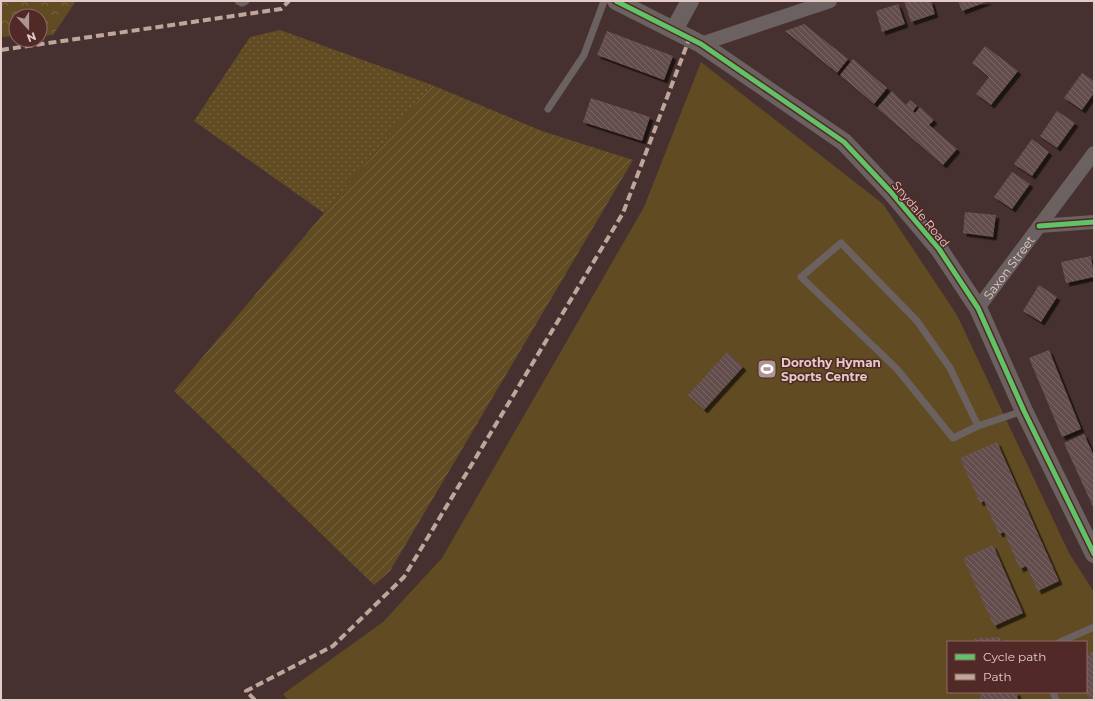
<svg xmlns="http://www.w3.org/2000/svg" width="1095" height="701" viewBox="0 0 1095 701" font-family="Montserrat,sans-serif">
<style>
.grass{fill:url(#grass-dots)}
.park{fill:url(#park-crowns)}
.garden{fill:url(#garden-furrows)}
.pitch{fill:#604b22;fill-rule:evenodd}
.building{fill:url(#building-back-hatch);filter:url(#shadow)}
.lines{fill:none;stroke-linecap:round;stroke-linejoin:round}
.service{stroke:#6b6160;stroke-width:7}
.minor{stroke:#6b6160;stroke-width:14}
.tertiary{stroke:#6b6160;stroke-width:18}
.quiet{stroke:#c0a59a;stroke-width:4;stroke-dasharray:8 4;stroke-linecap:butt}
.cycleway-casing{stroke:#512926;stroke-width:8}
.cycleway{stroke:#61c268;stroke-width:5}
.labels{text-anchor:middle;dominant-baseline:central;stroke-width:3;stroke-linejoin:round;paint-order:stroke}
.street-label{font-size:12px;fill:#e5cbc8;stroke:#512926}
.poi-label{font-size:12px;font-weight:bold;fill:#e5cbc8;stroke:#512926;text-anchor:start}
</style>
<defs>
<pattern id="grass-dots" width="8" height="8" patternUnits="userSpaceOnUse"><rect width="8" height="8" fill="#604b22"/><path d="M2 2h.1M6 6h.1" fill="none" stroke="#776441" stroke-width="1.8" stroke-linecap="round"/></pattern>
<pattern id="park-crowns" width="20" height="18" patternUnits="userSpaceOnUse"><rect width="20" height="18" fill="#604b22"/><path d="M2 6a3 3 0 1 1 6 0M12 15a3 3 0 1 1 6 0" fill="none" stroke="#776441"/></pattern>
<pattern id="garden-furrows" width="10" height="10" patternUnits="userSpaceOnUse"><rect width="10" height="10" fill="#604b22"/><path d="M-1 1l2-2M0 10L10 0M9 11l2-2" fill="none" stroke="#776441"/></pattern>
<pattern id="building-back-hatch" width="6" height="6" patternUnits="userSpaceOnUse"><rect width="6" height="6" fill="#644e4d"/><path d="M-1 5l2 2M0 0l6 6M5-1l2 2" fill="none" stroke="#7a6665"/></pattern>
<filter id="shadow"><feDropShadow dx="3.5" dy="3.5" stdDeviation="0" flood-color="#0009"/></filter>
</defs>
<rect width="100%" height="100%" fill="#473130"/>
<polygon class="grass" points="280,30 432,85 324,213 194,121 250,37"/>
<polygon class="park" points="1,1 76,1 53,35 40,36 40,16 16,16 16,36 1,37"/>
<polygon class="garden" points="432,85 542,131 633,160 390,571 374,585 174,391"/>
<path class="pitch" d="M701,62L883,204L957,315L1069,553L1094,592V700H288L283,694L383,622L442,558L644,207ZM948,642H1086V692H948Z"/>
<g class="building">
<polygon points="904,1 931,1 935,14 911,22"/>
<polygon points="958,1 989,1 962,11"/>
<polygon points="898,4 905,24 882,32 876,11"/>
<polygon points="804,24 848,59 837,73 785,31"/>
<polygon points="607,31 673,56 664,80 597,55"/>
<polygon points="985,46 1018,71 991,105 976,94 989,77 972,63"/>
<polygon points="853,59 887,88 874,104 840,75"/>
<polygon points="1082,73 1094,81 1094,93 1082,110 1064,98"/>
<polygon points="892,91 906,105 910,100 917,106 913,111 915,113 920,107 934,120 929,125 957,149 943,165 877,108"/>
<polygon points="591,98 650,117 642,141 583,122"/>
<polygon points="1057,111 1075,123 1057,148 1040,136"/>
<polygon points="1032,139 1049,152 1032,176 1014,164"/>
<polygon points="1012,172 1030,184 1012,209 994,197"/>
<polygon points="965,212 996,215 993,237 963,233"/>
<polygon points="1091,256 1094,277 1066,283 1061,262"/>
<polygon points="1039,285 1057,297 1041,322 1023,311"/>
<polygon points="1049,350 1081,429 1062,437 1029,358"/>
<polygon points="727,352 743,367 704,410 688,395"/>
<polygon points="1084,434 1094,456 1094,509 1064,443"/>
<polygon points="997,442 1059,581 1038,591 1026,566 1020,569 1004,532 999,534 984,501 980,503 960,458"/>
<polygon points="993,545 1023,613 994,626 963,558"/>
<polygon points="1000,637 1000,642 975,642 974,639"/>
<polygon points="1094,650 1094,700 1090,700 1084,692 1086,692 1086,656"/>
<polygon points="980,692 1017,692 1018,700 980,700"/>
</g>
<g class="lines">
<g class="service">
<polyline points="238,1 242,3 246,1"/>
<polyline points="548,109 584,55 604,1"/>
<polyline points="978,426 953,438 897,369 801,277 841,243 917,321 950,368 978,426 1023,411"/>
<polyline points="1060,642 1094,627"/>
<polyline points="1053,692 1056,700"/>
</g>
<g class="minor">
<polyline points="701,44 830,1"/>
<polyline points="1039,226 1094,222"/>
<path id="s1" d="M978,308L1094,153"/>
</g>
<g class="tertiary">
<polyline points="616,1 701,44 844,142 890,191 939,249 978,308 1024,411 1094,554"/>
<polyline points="674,30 690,1"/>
</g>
<g class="quiet">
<polyline points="1,50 281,9 289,1"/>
<polyline points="255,700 246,691 333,646 404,577 623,213 690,37"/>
</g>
<defs>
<g id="cycleway">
<polyline points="616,1 701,44 844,142 890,191 939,249 978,308 1024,411 1094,554"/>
<polyline points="1039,226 1094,222"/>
</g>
</defs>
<use href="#cycleway" class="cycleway-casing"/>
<use href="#cycleway" class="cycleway"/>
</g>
<defs>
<symbol id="stadium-square" viewBox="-11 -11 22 22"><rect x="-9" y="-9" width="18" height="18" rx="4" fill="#ae9593" stroke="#512926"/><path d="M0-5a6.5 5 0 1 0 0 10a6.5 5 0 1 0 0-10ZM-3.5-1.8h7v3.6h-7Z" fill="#fff"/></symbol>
</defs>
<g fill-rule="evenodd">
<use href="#stadium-square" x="756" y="358" width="22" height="22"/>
</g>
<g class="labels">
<g class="street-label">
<text transform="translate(921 214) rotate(50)">Snydale Road</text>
<text stroke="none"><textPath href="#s1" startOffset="51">Saxon Street</textPath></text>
</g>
<g class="poi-label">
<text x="781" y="362">Dorothy Hyman<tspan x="781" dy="14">Sports Centre</tspan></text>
</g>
</g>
<rect width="1095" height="701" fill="none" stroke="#e5cbc8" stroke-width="4"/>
<rect x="947" y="641" width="140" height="52" fill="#512926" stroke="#8c6a67"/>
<rect x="955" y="654" width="20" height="6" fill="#61c268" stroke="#8c6a67"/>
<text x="983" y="661" font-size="12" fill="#e5cbc8">Cycle path</text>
<rect x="955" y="674" width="20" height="6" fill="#c0a59a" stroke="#8c6a67"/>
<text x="983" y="681" font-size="12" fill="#e5cbc8">Path</text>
<g transform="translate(28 28) rotate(159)"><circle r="19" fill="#512926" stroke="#8c6a67"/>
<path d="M0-3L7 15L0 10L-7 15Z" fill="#ae9593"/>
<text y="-6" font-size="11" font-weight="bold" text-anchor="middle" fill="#e5cbc8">N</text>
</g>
</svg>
